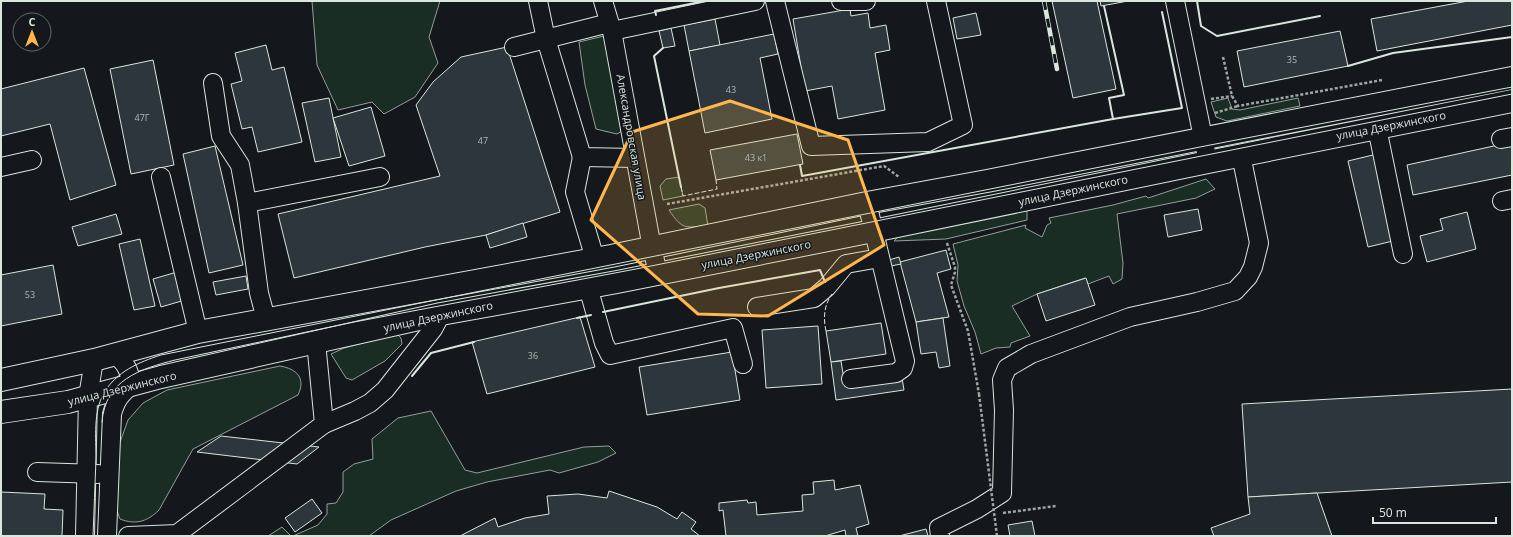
<svg xmlns="http://www.w3.org/2000/svg" width="1513" height="537" viewBox="0 0 1513 537" font-family="'Open Sans',sans-serif">
<style>
.green{fill:#1a2d24;stroke:#939e99}
.building{fill:#2c363c;stroke:#d8e6dc}
.lines{fill:none;stroke-linecap:round;stroke-linejoin:round}
.minor-casing{stroke:#d8e6dc;stroke-width:20}
.major-casing{stroke:#d8e6dc;stroke-width:24}
.path{stroke:#9da8a2;stroke-width:2.5;stroke-dasharray:3 2;stroke-linecap:butt}
.minor{stroke:#14181c;stroke-width:18}
.major{stroke:#14181c;stroke-width:22}
.tram{stroke:#d8e6dc;stroke-width:1}
.rail-casing{stroke:#d8e6dc;stroke-width:4.5}
.rail{stroke:#14181c;stroke-width:3;stroke-dasharray:9;stroke-linecap:butt}
.path-bridge{stroke:#9da8a2;stroke-width:2.5;stroke-dasharray:3 2;stroke-linecap:butt}
.fence{stroke:#d8e6dc;stroke-width:1;stroke-dasharray:5 2;stroke-linecap:butt}
.wall{stroke:#d8e6dc;stroke-width:2}
.marked{fill:#ffb74d;fill-opacity:0.2;stroke:#ffb74d;stroke-width:3;stroke-linejoin:round}
.labels{text-anchor:middle;dominant-baseline:central;stroke-width:3;stroke-linejoin:round;paint-order:stroke}
.number-label{font-size:9px;fill:#adbab4}
.street-label{font-size:11px;fill:#d8e6dc;stroke:#14181c}
</style>
<rect width="100%" height="100%" fill="#14181c"/>
<g class="green">
<polygon points="312,1 440,1 429,37 438,63 415,97 384,114 372,102 338,110 317,65"/>
<polygon points="608,35 622,131 617,134 596,129 585,85 579,42"/>
<polygon points="1228,98 1232,109 1240,110 1298,98 1300,106 1227,121 1216,117 1211,102"/>
<polygon points="679,177 683,196 663,200 660,186 666,179"/>
<polygon points="1206,179 1215,189 1196,198 1117,214 1123,263 1122,279 1113,284 1109,276 1088,284 1085,278 1037,294 1012,306 1030,336 1011,343 1010,347 996,348 981,354 975,332 964,306 957,281 958,265 953,244 1026,225 1025,228 1042,237 1047,225 1051,223 1049,218 1113,205 1146,196 1148,198"/>
<path d="M699,204L705,208L708,226C685,227 683,231 669,210Z"/>
<polygon points="1004,209 1027,211 1027,220 946,239 894,241 906,228"/>
<polygon points="397,334 401,338 402,344 385,361 352,380 346,378 331,354 344,348"/>
<path d="M280,366C297,369 306,378 298,395L193,449L159,510C147,522 135,525 120,519L116,508L119,445L128,420L143,403L167,390Z"/>
<polygon points="431,411 465,470 477,473 584,447 609,446 616,453 598,462 559,473 550,470 487,482 456,491 391,520 369,536 293,536 318,525 327,514 327,504 336,503 343,492 343,472 354,464 373,459 372,439 398,418"/>
<polygon points="282,527 291,536 268,536"/>
</g>
<g class="building">
<polygon points="1052,1 1097,1 1116,89 1073,98"/>
<polygon points="1100,1 1128,1 1101,6"/>
<polygon points="1468,1 1512,1 1512,25 1377,51 1371,19"/>
<polygon points="850,9 851,16 868,13 870,28 886,25 890,50 875,53 885,110 838,119 832,86 805,91 793,19"/>
<polygon points="976,13 981,35 957,39 953,18"/>
<polygon points="715,19 720,45 689,51 684,25"/>
<polygon points="671,28 675,46 663,48 659,31"/>
<polygon points="1340,31 1348,66 1244,87 1237,51"/>
<polygon points="774,34 778,54 760,58 772,119 705,133 689,51"/>
<polygon points="266,45 272,70 284,67 302,142 258,152 252,127 242,129 231,84 242,81 235,53"/>
<polygon points="507,47 560,212 486,235 425,247 294,278 278,214 440,176 416,105 433,82 461,57"/>
<polygon points="153,60 174,165 131,174 110,69"/>
<polygon points="84,68 116,185 70,200 50,124 1,136 1,89"/>
<polygon points="329,98 341,157 315,162 302,103"/>
<polygon points="371,107 385,156 349,166 333,118"/>
<polygon points="797,134 803,164 716,180 710,150"/>
<polygon points="1512,142 1512,175 1413,195 1407,165"/>
<polygon points="215,146 243,265 209,273 183,154"/>
<polygon points="1377,154 1397,240 1368,247 1348,161"/>
<polygon points="1198,209 1202,230 1168,237 1164,215"/>
<polygon points="1467,212 1476,249 1427,262 1420,236 1443,230 1440,219"/>
<polygon points="116,214 122,234 78,246 72,227"/>
<polygon points="523,223 527,237 490,248 486,235"/>
<polygon points="140,239 155,306 134,310 119,244"/>
<polygon points="946,250 951,269 937,273 949,317 916,322 900,262"/>
<polygon points="899,257 901,264 891,266 889,260"/>
<polygon points="53,265 62,314 1,326 1,275"/>
<polygon points="177,272 185,300 161,307 153,279"/>
<polygon points="246,276 248,289 216,295 213,282"/>
<polygon points="1086,278 1095,305 1046,321 1037,294"/>
<polygon points="580,317 595,367 487,394 472,342"/>
<polygon points="943,318 950,366 939,368 936,352 921,354 916,322"/>
<polygon points="881,323 886,354 831,362 826,331"/>
<polygon points="818,326 822,384 766,388 762,330"/>
<polygon points="732,352 740,400 647,415 639,367"/>
<polygon points="841,361 845,386 902,378 904,390 836,400 831,362"/>
<polygon points="1512,389 1512,482 1248,497 1242,404"/>
<polygon points="221,436 319,447 297,464 197,452"/>
<polygon points="834,480 835,490 860,485 869,524 856,528 858,536 846,536 845,530 825,536 726,536 723,510 719,511 719,503 747,500 748,503 756,502 757,515 803,511 802,495 814,494 813,482"/>
<polygon points="609,491 657,507 677,519 682,512 696,522 691,529 700,536 460,536 495,518 498,527 525,518 549,514 547,496 578,494 607,498"/>
<polygon points="1,492 45,494 44,509 63,510 62,536 1,536"/>
<polygon points="1317,493 1332,536 1214,536 1211,528 1250,514 1248,497"/>
<polygon points="312,499 322,513 295,532 285,518"/>
<polygon points="1032,521 1035,536 1010,536 1008,525"/>
<polygon points="926,529 928,536 899,536"/>
</g>
<g class="lines">
<defs>
<g id="minor">
<polyline points="538,1 546,39 582,157 635,158"/>
<polyline points="603,1 612,31 652,248 658,273"/>
<polyline points="775,1 811,146 928,142 963,125 936,1"/>
<polyline points="841,1 866,1"/>
<polyline points="1175,1 1208,162"/>
<polyline points="612,31 755,1"/>
<polyline points="514,47 609,23"/>
<polyline points="213,83 221,136 240,165 247,203 259,293 266,319"/>
<polyline points="1377,128 1403,254"/>
<polyline points="1501,139 1512,137"/>
<polyline points="582,157 575,192 595,259"/>
<polyline points="1,167 32,160"/>
<polyline points="161,177 198,332"/>
<polyline points="1502,201 1512,199"/>
<polyline points="247,203 380,177"/>
<polyline points="588,287 604,343 610,355 733,328 743,364"/>
<polyline points="757,307 814,298 827,287 846,264 880,258"/>
<polyline points="851,379 896,373 903,368 905,361 867,203"/>
<polyline points="324,424 355,411 370,403 385,390 433,329 441,314"/>
<polyline points="37,472 98,474"/>
<polyline points="85,536 88,397 94,360"/>
<path d="M107,536L112,414C116,400 120,395 131,385C130,371 126,363 115,355"/>
<polyline points="128,536 177,534 324,424 316,342"/>
<polyline points="940,536 939,528 977,509 1002,493 1004,410 1002,380 1007,368 1031,354 1130,317 1197,302 1235,291 1248,277 1253,267 1259,243 1241,155"/>
</g>
<g id="major">
<polyline points="1,380 94,360 198,332 611,256 867,203 987,181 1512,78"/>
<polyline points="1,412 68,402 161,377 441,314 617,282 873,231 1208,162 1512,101"/>
</g>
</defs>
<use href="#minor" class="minor-casing"/>
<use href="#major" class="major-casing"/>
<g class="path">
<polyline points="1223,57 1232,96 1238,106 1382,80"/>
<polyline points="1211,99 1232,96"/>
<polyline points="1215,113 1238,106"/>
<polyline points="667,204 884,166 899,177"/>
<polyline points="947,243 955,267 955,272 951,285 968,331 979,394"/>
<polyline points="1003,513 1056,506"/>
</g>
<use href="#minor" class="minor"/>
<use href="#major" class="major"/>
<g class="tram">
<path d="M102,422C105,380 140,369 175,360L354,322L636,269L1512,94"/>
<path d="M93,536C94,510 95,485 96,459C96,438 93,412 104,393C116,372 139,362 161,355L1205,146L1512,87"/>
</g>
<defs>
<polyline id="rail" points="1044,1 1057,69"/>
</defs>
<use href="#rail" class="rail-casing"/>
<use href="#rail" class="rail"/>
<polyline class="path-bridge" points="979,394 997,536"/>
<g class="fence">
<polyline points="681,187 683,196 717,189 716,180"/>
<path d="M826,331C823,318 824,305 832,294"/>
</g>
<g class="wall">
<polyline points="1197,1 1201,26 1217,36 1320,16"/>
<polyline points="656,15 655,11 705,1"/>
<polyline points="663,48 654,56 681,187"/>
<polyline points="1348,66 1393,53 1512,37"/>
<polyline points="1113,119 1182,108 1162,12"/>
<polyline points="800,165 802,176 1113,119 1109,98 1124,95 1104,6"/>
<polyline points="603,312 719,288 820,270 825,282"/>
<polyline points="577,318 591,315"/>
<polyline points="412,376 431,353 474,342"/>
</g>
</g>
<path class="marked" d="M730,101L848,140L884,245L768,316L698,314L591,220L632,132Z"/>
<g class="labels">
<g class="number-label">
<text x="1292" y="59">35</text>
<text x="731" y="89">43</text>
<text x="142" y="117">47Г</text>
<text x="483" y="140">47</text>
<text x="756" y="157">43 к1</text>
<text x="30" y="294">53</text>
<text x="533" y="355">36</text>
</g>
<g class="street-label">
<text transform="translate(1391 125) rotate(-11)">улица Дзержинского</text>
<text transform="translate(632 137) rotate(80)">Александровская улица</text>
<text transform="translate(1073 190) rotate(-12)">улица Дзержинского</text>
<text transform="translate(756 254) rotate(-11)">улица Дзержинского</text>
<text transform="translate(438 316) rotate(-12)">улица Дзержинского</text>
<text transform="translate(122 388) rotate(-14)">улица Дзержинского</text>
</g>
</g>
<rect width="1513" height="537" fill="none" stroke="#d8e6dc" stroke-width="4"/>
<g transform="translate(32 32)"><circle r="19" fill="#14181c" stroke="#626a69"/>
<path d="M0-3L7 15L0 10L-7 15Z" fill="#ffb74d"/>
<text y="-6" font-size="11" font-weight="bold" text-anchor="middle" fill="#d8e6dc">С</text>
</g>
<path d="M1373 517v6h123v-6" fill="none" stroke="#d8e6dc" stroke-width="2"/>
<text x="1379" y="517" font-size="12" fill="#d8e6dc" stroke="#14181c" stroke-width="3" paint-order="stroke">50 m</text>
</svg>
